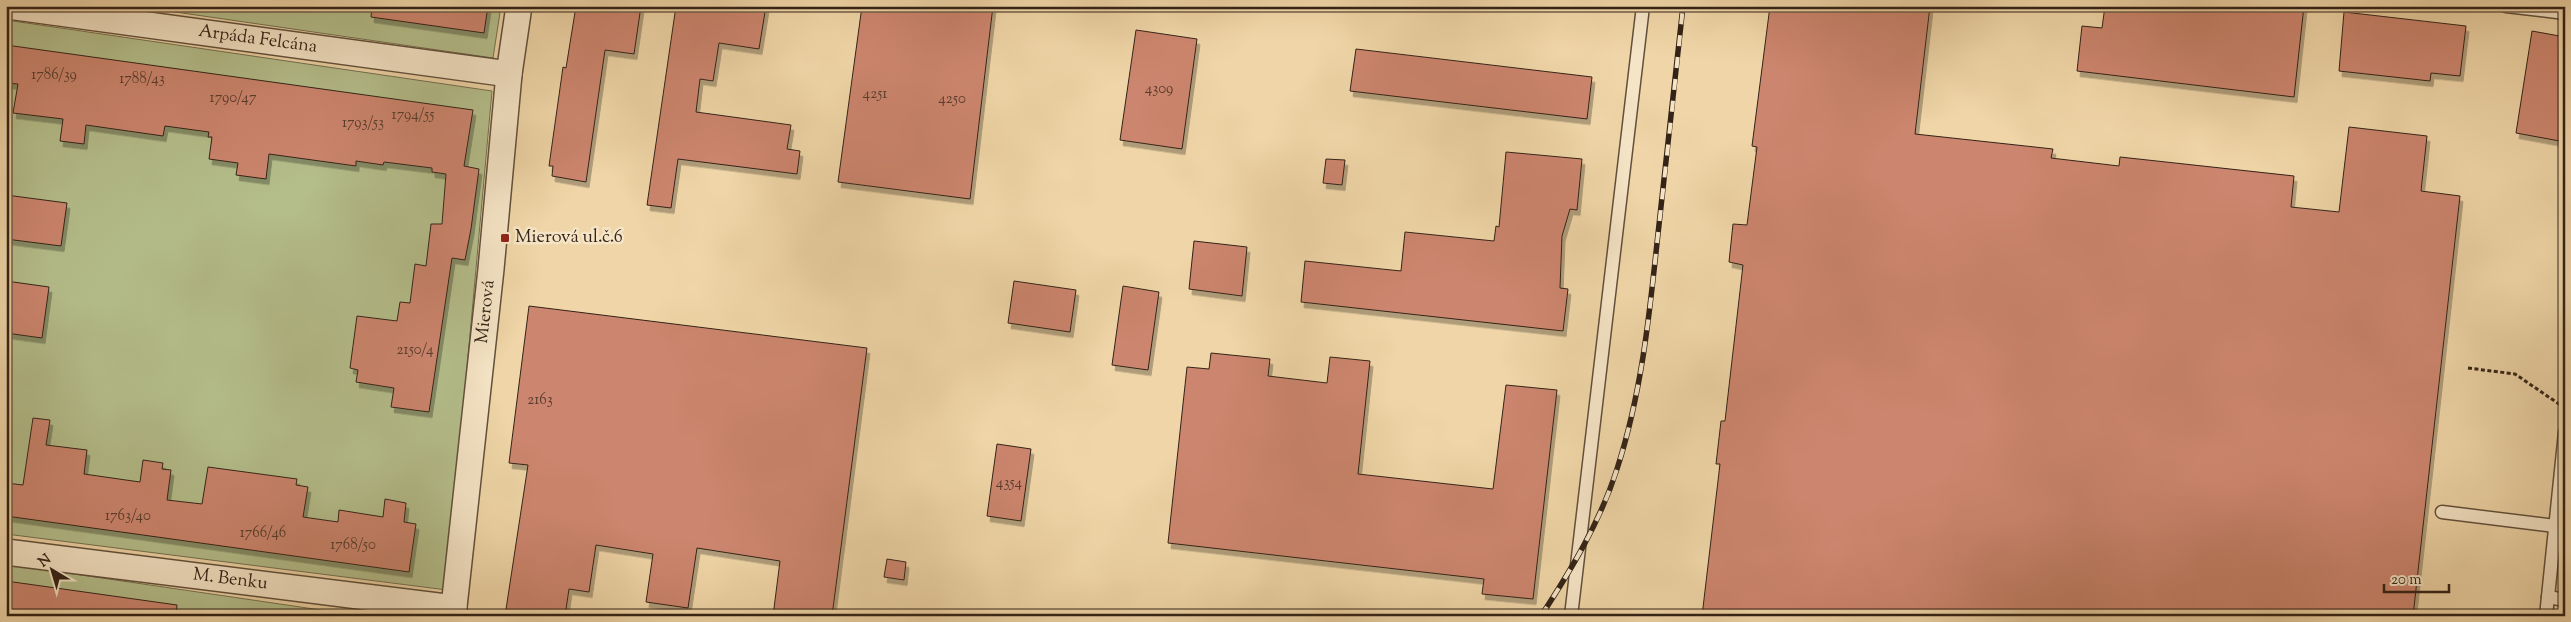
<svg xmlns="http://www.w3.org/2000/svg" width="2571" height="622" viewBox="0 0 2571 622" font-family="'Sorts Mill Goudy',serif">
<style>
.green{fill:#b4be8b;stroke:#747051}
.building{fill:#cc856e;stroke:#332317;filter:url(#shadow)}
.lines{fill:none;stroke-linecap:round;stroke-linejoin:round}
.service-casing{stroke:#62503b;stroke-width:15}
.minor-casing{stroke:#62503b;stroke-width:28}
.path{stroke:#332317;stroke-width:3;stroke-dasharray:4 2.5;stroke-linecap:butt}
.service{stroke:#f5e4c6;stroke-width:12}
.minor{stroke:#f5e4c6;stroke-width:25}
.rail-casing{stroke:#332317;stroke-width:5.5}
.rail{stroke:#f5e4c6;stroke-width:4;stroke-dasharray:11;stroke-linecap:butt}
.poi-dot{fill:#8f2418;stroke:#f5e4c6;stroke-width:2}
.labels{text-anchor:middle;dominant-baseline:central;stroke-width:5;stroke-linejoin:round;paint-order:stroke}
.number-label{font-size:15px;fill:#593c2d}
.street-label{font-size:18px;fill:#332317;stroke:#f5e4c6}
.poi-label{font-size:18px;fill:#332317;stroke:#f5e4c6;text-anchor:start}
</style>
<defs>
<filter id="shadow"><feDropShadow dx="3" dy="5.5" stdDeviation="0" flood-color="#0004"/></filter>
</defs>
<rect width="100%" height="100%" fill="#efd5a7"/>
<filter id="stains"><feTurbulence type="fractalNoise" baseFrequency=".004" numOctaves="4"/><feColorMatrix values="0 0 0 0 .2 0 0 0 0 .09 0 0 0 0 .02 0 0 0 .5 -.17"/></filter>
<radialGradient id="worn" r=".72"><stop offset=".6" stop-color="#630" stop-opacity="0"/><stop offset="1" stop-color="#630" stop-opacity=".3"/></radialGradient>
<g class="green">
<polygon points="134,6 501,6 493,58"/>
<polygon points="6,20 492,91 447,590 6,534"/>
<polygon points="6,564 362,616 6,616"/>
</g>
<g class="building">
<polygon points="372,6 488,6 484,33 371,17"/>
<polygon points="576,6 641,6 634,54 605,50 586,182 552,176 553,166 549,166 563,67 566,68"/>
<polygon points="676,6 766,6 759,49 719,43 713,81 700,79 696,112 791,125 787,149 800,151 797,174 678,159 671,208 647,205"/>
<polygon points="862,6 993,6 970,199 838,182"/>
<polygon points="1770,6 1930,6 1915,134 2053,149 2051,158 2119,166 2120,157 2294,176 2291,207 2339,212 2349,127 2427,136 2421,191 2460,196 2413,616 1702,616 1720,464 1716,464 1721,421 1725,421 1743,265 1729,262 1733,224 1747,225 1757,147 1752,146"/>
<polygon points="2105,6 2304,6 2294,97 2077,71 2082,26 2102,28"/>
<polygon points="2344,12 2466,26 2460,76 2431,73 2430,81 2339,71"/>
<polygon points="1136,30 1197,39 1182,149 1120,140"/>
<polygon points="2532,31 2565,37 2565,142 2516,133"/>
<polygon points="6,45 473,110 464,166 479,169 471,229 465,260 452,258 429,412 391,407 394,388 356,382 358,370 350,368 357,316 397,321 400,302 410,303 415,264 426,266 431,224 442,224 446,174 432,172 432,168 384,162 383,165 356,161 356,166 269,154 266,179 236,175 238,163 209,159 212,137 208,137 209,132 165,126 163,136 86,125 84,144 60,141 63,119 13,113 18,84 6,83"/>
<polygon points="1356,49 1592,77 1587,119 1350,91"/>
<polygon points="1506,152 1582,159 1577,210 1570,209 1562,236 1560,288 1568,289 1563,331 1301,302 1305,261 1401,271 1405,232 1494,241 1496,226 1499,227"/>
<polygon points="1326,159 1345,160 1342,185 1323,183"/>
<polygon points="6,195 67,203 61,246 6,239"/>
<polygon points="1194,241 1247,247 1242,296 1189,289"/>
<polygon points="6,281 49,287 42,338 6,333"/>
<polygon points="1014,281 1076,290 1070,332 1008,323"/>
<polygon points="1123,286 1159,292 1148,370 1112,365"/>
<polygon points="529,306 867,348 832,616 773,616 780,561 697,548 688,608 646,602 653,554 596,545 589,592 569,589 565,616 505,616 528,465 509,463"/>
<polygon points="1211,353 1270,359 1268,376 1327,383 1330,357 1370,361 1358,474 1493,489 1506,385 1557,390 1533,599 1482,594 1484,579 1168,543 1187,367 1209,369"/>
<polygon points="33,418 50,420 46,445 87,450 84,474 140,482 143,460 163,463 162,469 171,470 167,500 202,504 208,467 297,479 296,485 308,487 303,517 338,522 339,510 383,517 385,499 406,503 404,522 416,524 409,572 6,516 6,483 23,485"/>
<polygon points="997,444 1031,449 1021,521 987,516"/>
<polygon points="887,559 906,562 904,580 884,577"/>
<polygon points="6,581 177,605 176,616 20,616 20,614 6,612"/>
</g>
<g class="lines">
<defs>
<g id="service">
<polyline points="2506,6 2565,13"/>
<polyline points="2442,512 2555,526"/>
<polyline points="2548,597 2565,600"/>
<polyline points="1571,616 1643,6"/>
<polyline points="2546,616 2565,432"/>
</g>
<g id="minor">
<path id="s1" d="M8,6L509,74"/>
<path id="s2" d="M6,552L454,608"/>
<path id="s3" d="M453,616L491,269L509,74L519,6"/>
</g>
</defs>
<use href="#service" class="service-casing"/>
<use href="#minor" class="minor-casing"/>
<polyline class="path" points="2468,368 2515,374 2559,404 2565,405"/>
<use href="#service" class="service"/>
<use href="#minor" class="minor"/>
<defs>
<path id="rail" d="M1541,616C1571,570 1600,522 1617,469C1641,395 1649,319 1657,243C1666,164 1675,85 1683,6"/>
</defs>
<use href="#rail" class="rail-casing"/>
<use href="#rail" class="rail"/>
</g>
<rect class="poi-dot" x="500" y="233" width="10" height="10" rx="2.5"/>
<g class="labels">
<g class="number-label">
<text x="54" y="75">1786/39</text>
<text x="142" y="79">1788/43</text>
<text x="1159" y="89">4309</text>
<text x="875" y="94">4251</text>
<text x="233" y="98">1790/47</text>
<text x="952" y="99">4250</text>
<text x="413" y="115">1794/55</text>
<text x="363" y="123">1793/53</text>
<text x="415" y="350">2150/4</text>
<text x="540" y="400">2163</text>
<text x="1009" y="483">4354</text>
<text x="128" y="516">1763/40</text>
<text x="263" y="533">1766/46</text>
<text x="353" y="545">1768/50</text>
</g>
<g class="street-label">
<text stroke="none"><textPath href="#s1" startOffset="252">Arpáda Felcána</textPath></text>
<text stroke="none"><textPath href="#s3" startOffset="306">Mierová</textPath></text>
<text stroke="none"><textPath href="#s2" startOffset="226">M. Benku</textPath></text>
</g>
<g class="poi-label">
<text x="515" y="238">Mierová ul.č.6</text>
</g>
</g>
<rect width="2571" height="622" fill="none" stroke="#efd5a7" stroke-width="25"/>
<rect x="8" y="8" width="2556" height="607" fill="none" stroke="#332317" stroke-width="2.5"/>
<rect x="12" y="12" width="2546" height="597" fill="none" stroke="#332317"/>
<g transform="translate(52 570) rotate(322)" stroke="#f5e4c6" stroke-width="4" paint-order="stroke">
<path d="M0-4L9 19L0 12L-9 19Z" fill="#332317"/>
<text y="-8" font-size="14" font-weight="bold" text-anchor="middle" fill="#332317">N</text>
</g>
<path d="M2384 584v8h65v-8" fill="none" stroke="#332317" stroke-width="2.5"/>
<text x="2391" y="584" font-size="15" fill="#332317" stroke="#f5e4c6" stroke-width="4" paint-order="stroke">20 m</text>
<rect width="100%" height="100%" filter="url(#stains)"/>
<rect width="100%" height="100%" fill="url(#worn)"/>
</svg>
